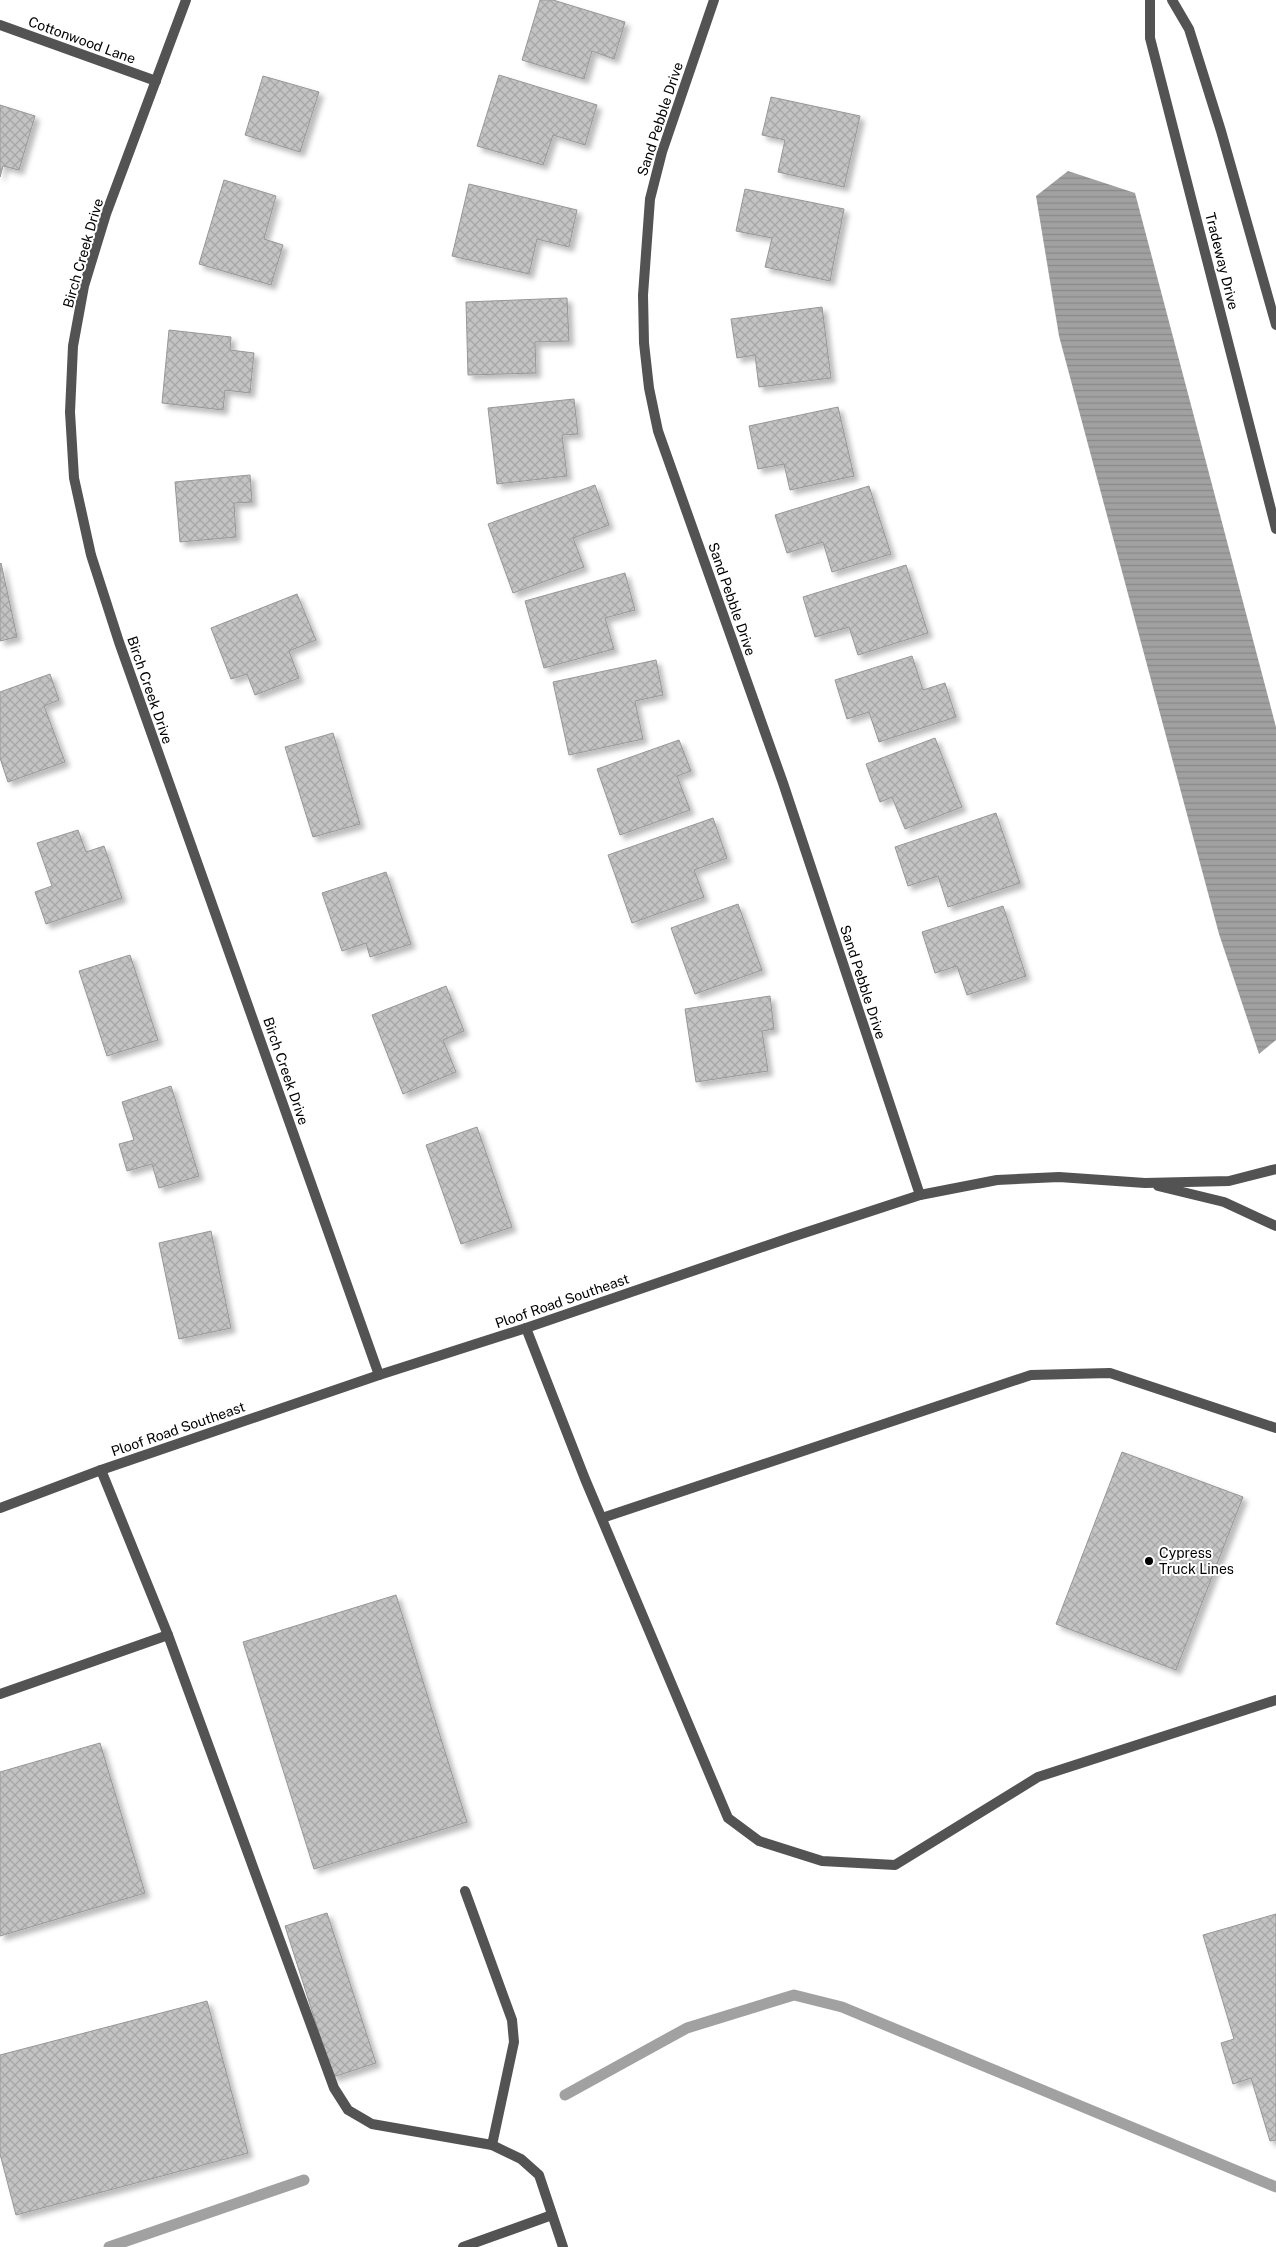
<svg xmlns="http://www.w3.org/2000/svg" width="1276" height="2247" viewBox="0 0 1276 2247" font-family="'Public Sans',sans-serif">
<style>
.water{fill:url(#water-rules)}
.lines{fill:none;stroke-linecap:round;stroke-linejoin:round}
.stream{stroke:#a1a1a1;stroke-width:11}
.building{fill:url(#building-cross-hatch);stroke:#979797;filter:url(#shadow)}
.service{stroke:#535353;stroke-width:10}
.minor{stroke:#535353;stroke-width:10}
.tertiary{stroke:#535353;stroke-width:10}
.poi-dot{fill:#000;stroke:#fff;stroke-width:2}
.labels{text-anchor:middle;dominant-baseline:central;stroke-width:4;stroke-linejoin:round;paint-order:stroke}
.street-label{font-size:14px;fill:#000;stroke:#fff}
.poi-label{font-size:14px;fill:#000;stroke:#fff;text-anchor:start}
</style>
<defs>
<pattern id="water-rules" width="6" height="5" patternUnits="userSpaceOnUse" patternTransform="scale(1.25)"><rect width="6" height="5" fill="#a1a1a1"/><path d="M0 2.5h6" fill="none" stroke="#898989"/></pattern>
<pattern id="building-cross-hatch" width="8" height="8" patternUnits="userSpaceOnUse" patternTransform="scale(1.25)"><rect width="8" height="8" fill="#c3c3c3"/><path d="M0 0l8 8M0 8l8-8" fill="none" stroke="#a6a6a6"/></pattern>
<filter id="shadow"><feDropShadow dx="4.5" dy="4.5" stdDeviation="2.5" flood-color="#0004"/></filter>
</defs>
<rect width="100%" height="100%" fill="#fff"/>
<polygon class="water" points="1068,171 1135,193 1276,727 1276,1040 1259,1054 1219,934 1059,336 1036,196"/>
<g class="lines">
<g class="stream">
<polyline points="565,2095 687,2028 794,1995 842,2007 1276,2187"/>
<polyline points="109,2247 304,2180"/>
</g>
</g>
<g class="building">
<polygon points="540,0 553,0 625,22 614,59 592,51 584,79 522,60"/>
<polygon points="499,75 597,105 585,145 553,135 543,165 477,146"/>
<polygon points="263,76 319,92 300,152 245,135"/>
<polygon points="771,97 860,116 844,187 778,172 785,140 762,135"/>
<polygon points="0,105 35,116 19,170 3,166 0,177"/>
<polygon points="224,180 276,196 264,239 283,245 271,285 199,264"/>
<polygon points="469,184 577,210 569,247 537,239 529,274 452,256"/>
<polygon points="745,189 844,209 830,281 765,267 772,238 736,231"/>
<polygon points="567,298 569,341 535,342 536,373 468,375 466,302"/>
<polygon points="822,307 831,378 759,387 755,355 737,358 731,319"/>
<polygon points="169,330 231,337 230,350 254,353 250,393 225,390 223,410 162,403"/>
<polygon points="574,399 578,434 562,435 567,476 497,484 488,408"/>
<polygon points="838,407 854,476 790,490 784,464 758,469 749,426"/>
<polygon points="250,475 252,502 234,503 236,537 180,542 175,482"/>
<polygon points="595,485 609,525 573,538 584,567 513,593 488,524"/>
<polygon points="869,486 891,554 832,572 823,542 787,553 775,515"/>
<polygon points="1,563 17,637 0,641 0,564"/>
<polygon points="906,565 928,633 858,655 849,627 815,637 803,597"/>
<polygon points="625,573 635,610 605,618 614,649 544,668 525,601"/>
<polygon points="297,594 316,640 289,651 299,678 255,695 247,674 231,679 211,628"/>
<polygon points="912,656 923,690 945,683 956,717 879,742 869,712 847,719 835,680"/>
<polygon points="656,660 663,695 635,701 643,739 569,755 553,682"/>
<polygon points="50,674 59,700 44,706 65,762 8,782 0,758 0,692"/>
<polygon points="333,733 360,824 313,837 285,747"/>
<polygon points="935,738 962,807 905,829 892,797 880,802 866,764"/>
<polygon points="679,740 691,771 677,776 690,810 620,835 597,769"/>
<polygon points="996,813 1020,883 948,907 938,876 908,886 895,847"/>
<polygon points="713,818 727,858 694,870 704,897 632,923 608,855"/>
<polygon points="78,830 86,852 104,846 122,898 46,924 35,892 52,886 37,843"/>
<polygon points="386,872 411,944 370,957 366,943 342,951 322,893"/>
<polygon points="738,904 762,970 695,994 671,928"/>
<polygon points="1003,906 1026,976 967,995 957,966 935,973 922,932"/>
<polygon points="130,955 158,1040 107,1056 79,971"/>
<polygon points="446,986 464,1031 443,1040 456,1072 403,1094 372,1015"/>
<polygon points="770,996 774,1029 762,1031 768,1071 696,1082 685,1009"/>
<polygon points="171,1086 199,1176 159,1188 152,1164 127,1171 119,1144 134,1140 122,1102"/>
<polygon points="477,1127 512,1227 461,1244 426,1145"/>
<polygon points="211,1231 231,1328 179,1339 159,1243"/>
<polygon points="1122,1452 1243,1497 1176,1670 1056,1624"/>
<polygon points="396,1595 467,1822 314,1869 243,1642"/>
<polygon points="100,1743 145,1893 0,1936 0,1772"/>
<polygon points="327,1913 376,2063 333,2077 285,1926"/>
<polygon points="1276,1914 1276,2140 1270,2141 1251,2078 1233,2084 1221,2043 1234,2039 1203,1935"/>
<polygon points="207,2001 248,2153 16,2215 0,2154 0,2055"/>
</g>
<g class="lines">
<g class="service">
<polyline points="526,1328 585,1479 728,1818 759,1841 822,1861 895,1865 1038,1777 1276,1700"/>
<polyline points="101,1470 168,1635 334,2088 348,2110 372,2124 492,2145"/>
<polyline points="602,1518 1031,1375 1110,1373 1276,1428"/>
<polyline points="0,1694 168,1635"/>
<polyline points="465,1891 512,2020 514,2042 492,2145 521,2159 539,2175 563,2247"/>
<polyline points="463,2247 552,2215"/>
</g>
<g class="minor">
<polyline points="186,0 106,214 84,286 73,346 70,412 74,478 91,555 119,642 379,1375"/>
<polyline points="714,0 662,152 650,199 643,295 644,343 649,388 658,431 783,783 920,1195"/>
<polyline points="1150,0 1150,38 1276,529"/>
<polyline points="1172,0 1189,29 1221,131 1276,325"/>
<polyline points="0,25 156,81"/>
</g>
<g class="tertiary">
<polyline points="1158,1186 1224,1202 1276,1226"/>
<polyline points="0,1508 101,1470 379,1375 526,1328 792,1237 920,1195 997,1180 1059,1177 1145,1183 1229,1181 1276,1169"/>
</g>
</g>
<circle class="poi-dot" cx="1149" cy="1561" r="5"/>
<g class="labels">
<g class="street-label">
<text transform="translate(82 40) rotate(20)">Cottonwood Lane</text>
<text transform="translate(660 119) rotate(-72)">Sand Pebble Drive</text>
<text transform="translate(83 253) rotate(-74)">Birch Creek Drive</text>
<text transform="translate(1222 261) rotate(76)">Tradeway Drive</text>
<text transform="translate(732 599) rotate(71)">Sand Pebble Drive</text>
<text transform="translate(150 690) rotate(71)">Birch Creek Drive</text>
<text transform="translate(863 982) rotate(72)">Sand Pebble Drive</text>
<text transform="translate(286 1071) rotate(71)">Birch Creek Drive</text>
<text transform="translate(562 1301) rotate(-19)">Ploof Road Southeast</text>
<text transform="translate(178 1429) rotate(-19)">Ploof Road Southeast</text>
</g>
<g class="poi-label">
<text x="1159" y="1553">Cypress<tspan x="1159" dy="16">Truck Lines</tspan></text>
</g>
</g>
</svg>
